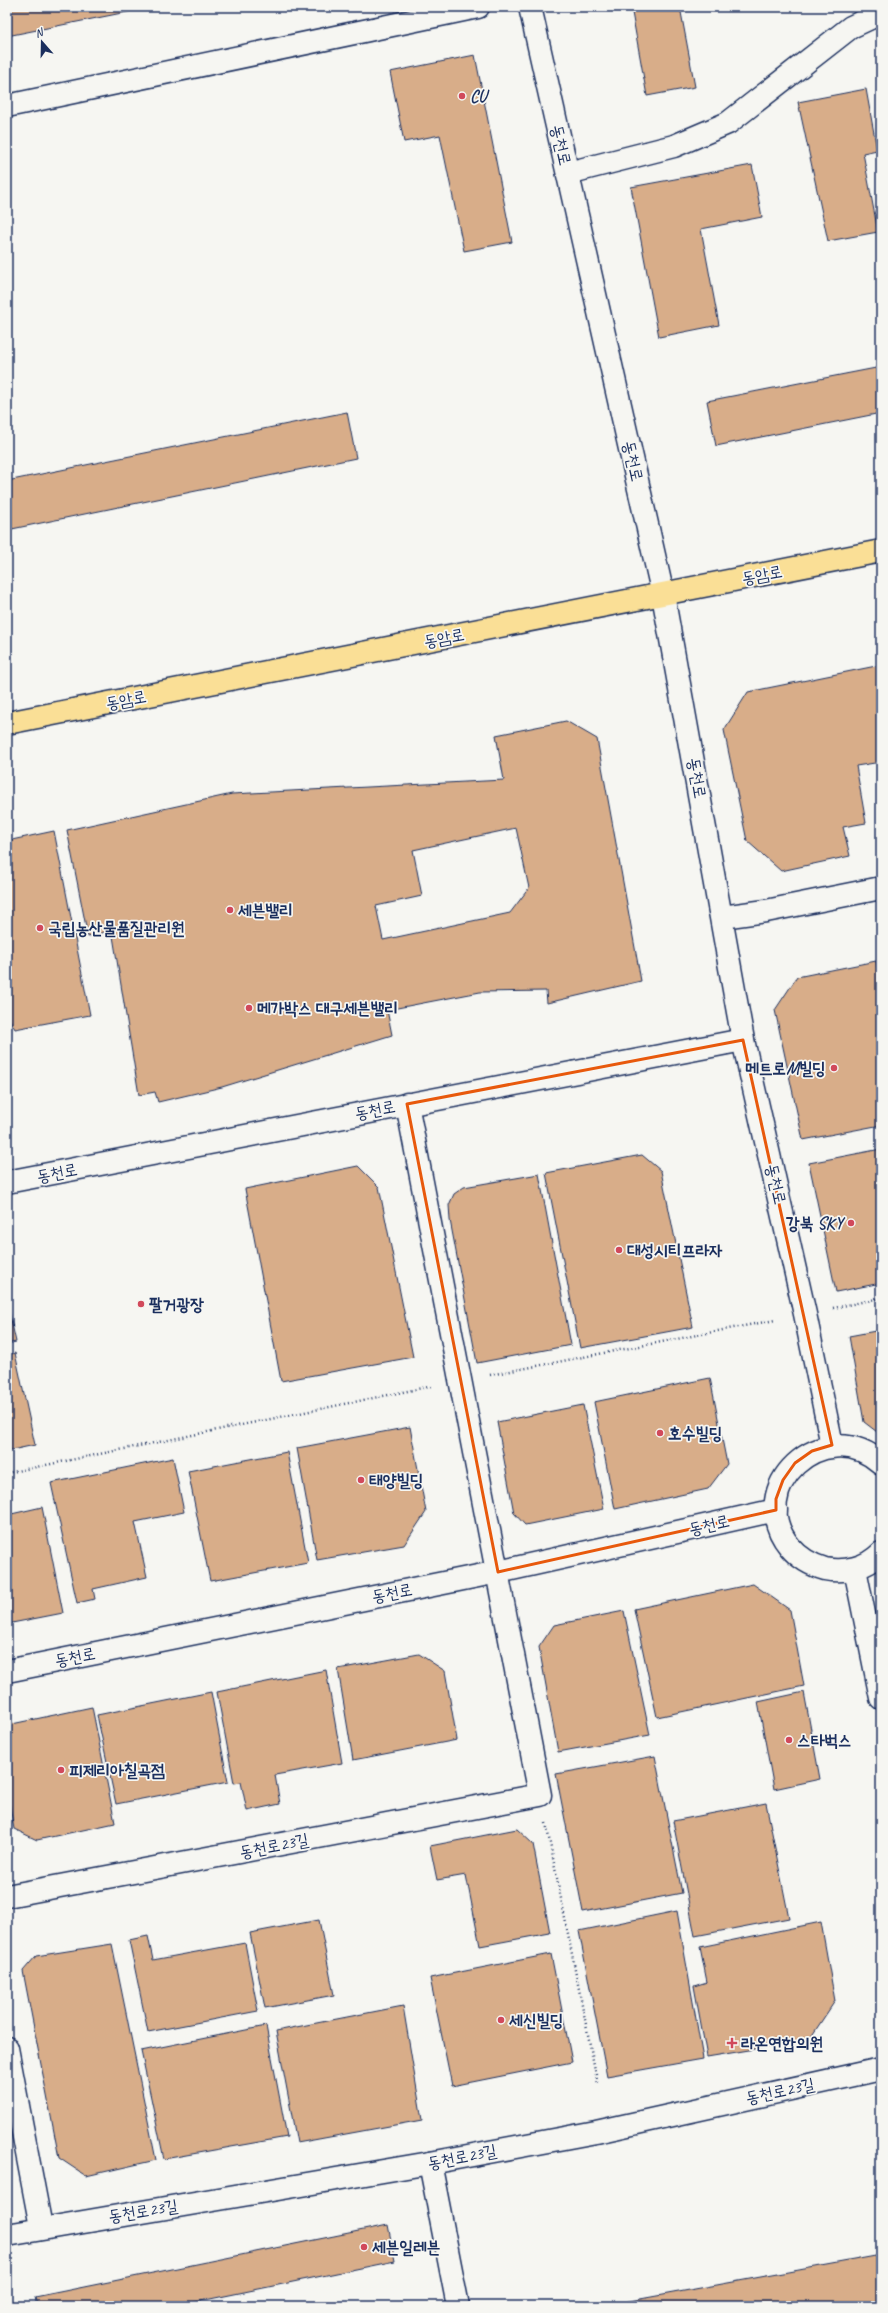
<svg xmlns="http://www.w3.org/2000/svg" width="888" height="2313" viewBox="0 0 888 2313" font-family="Caveat,'Poor Story',sans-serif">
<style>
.building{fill:#d8ad89;stroke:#1b2f5e;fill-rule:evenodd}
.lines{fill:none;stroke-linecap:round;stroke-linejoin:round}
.minor-casing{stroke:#1b2f5e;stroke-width:25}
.major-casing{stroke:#1b2f5e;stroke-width:25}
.path{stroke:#1b2f5e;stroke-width:2.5;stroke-dasharray:1 3;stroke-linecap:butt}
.minor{stroke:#f6f6f2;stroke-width:22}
.major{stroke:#fadf96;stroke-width:22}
.marked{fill:none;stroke:#e8590c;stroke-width:3;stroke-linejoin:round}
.poi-dot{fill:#d1495b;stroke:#f6f6f2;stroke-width:1.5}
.labels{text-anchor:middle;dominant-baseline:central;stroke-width:3.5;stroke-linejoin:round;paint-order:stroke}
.poi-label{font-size:17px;font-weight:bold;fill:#1b2f5e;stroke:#f6f6f2;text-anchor:start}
.street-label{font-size:17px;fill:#1b2f5e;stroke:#f6f6f2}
</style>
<rect width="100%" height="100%" fill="#f6f6f2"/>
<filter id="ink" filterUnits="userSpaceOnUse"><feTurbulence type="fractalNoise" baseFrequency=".025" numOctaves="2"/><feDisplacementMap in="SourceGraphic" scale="8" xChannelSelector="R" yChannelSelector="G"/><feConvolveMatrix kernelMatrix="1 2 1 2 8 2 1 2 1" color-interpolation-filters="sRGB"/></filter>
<g filter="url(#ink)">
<g class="building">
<polygon points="7,7 152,7 7,36"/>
<polygon points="631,7 680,7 695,87 647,96"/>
<polygon points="475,55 512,242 464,251 440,135 404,142 390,72"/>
<polygon points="866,89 877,150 863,153 878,232 828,241 798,102"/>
<polygon points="752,165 762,217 701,229 719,325 659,337 631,187"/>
<polygon points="881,367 881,413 716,446 707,401"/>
<polygon points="347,412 356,458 7,530 7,481"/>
<polygon points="881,665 881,762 856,766 866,823 843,827 850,856 781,871 747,841 724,730 748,692"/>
<path d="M566,721L597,739L641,981L547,1003L546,991L480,992L387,1010L392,1035L222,1087L158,1102L155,1092L139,1095L112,930L88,937L67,830L232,794L504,780L496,735ZM516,828L529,888L510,913L383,940L376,906L422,896L413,850Z"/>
<polygon points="54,831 90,1015 15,1029 7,1015 7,841"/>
<polygon points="876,961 881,986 881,1125 803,1140 775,1010 797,977"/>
<polygon points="881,1149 881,1283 836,1292 809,1163"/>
<polygon points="642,1155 661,1171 693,1327 580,1348 546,1173"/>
<polygon points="358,1166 379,1187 413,1357 281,1381 245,1189"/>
<polygon points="539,1174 571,1345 477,1363 450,1220 449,1205 454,1194 464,1187"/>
<polygon points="7,1302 16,1342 7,1344"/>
<polygon points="881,1330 881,1435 864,1422 849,1336"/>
<polygon points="15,1353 35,1445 7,1451 7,1355"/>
<polygon points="710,1378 727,1464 708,1489 615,1509 594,1402"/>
<polygon points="583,1405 604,1509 525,1525 514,1513 497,1422"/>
<polygon points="410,1427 426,1512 404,1545 317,1560 297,1448"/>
<polygon points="287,1452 308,1563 210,1581 188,1471"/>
<polygon points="173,1458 184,1512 135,1522 147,1577 93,1589 95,1599 77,1603 51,1483"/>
<polygon points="42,1507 63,1613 7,1624 7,1515"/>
<polygon points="753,1584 790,1610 804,1686 657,1717 634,1609"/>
<polygon points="624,1611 650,1735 558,1752 539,1647 554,1625"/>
<polygon points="419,1654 445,1671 457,1740 353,1760 338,1669"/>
<polygon points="326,1670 342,1763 275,1775 280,1804 247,1811 241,1782 234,1783 217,1692"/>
<polygon points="211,1692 228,1782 116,1804 97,1715"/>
<polygon points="804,1692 820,1779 774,1789 758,1702"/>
<polygon points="92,1707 115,1823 37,1840 14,1829 7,1790 7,1728 12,1724"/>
<polygon points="655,1756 682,1893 583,1912 556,1774"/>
<polygon points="766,1803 789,1918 695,1936 673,1821"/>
<polygon points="517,1829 533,1844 550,1933 480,1946 466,1875 437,1880 430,1846"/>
<polygon points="677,1911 703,2059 607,2076 579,1931"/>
<polygon points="319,1920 334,1995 265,2008 250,1933"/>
<polygon points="821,1922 835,2001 809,2040 707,2057 694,1986 707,1982 700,1947"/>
<polygon points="148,1936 153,1960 245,1943 258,2011 148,2032 129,1940"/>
<polygon points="112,1944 156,2160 86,2176 59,2158 23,1971 36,1956"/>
<polygon points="551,1954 572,2062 452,2086 430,1978"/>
<polygon points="403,2006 422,2120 297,2143 276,2031"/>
<polygon points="266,2026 287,2137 164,2159 141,2051"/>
<polygon points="388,2225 395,2261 176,2306 37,2306 35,2297"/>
<polygon points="881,2255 881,2306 602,2306"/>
</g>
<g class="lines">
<defs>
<g id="minor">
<polyline points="530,7 663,595 743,1040 805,1314 832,1445"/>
<polyline points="7,106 478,7"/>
<polyline points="568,173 674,146 728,123 851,27 881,13"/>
<polyline points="722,917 766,911 881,888"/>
<polyline points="7,1182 743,1040"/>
<path d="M881,1463C823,1412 742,1489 790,1547C800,1559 811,1565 825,1569C845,1573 866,1568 881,1553"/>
<polyline points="855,1569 881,1698"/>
<polyline points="7,1671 498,1572 776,1510"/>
<polyline points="7,1896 540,1795 407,1104"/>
<polyline points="7,2048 41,2227"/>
<polyline points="430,2163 458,2306"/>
<polyline points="7,2235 430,2163 596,2132 881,2069"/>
</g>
<polyline id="major" points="7,723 881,551"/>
</defs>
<use href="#minor" class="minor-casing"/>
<use href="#major" class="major-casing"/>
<g class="path">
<polyline points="833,1308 881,1298"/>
<polyline points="490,1375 775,1320"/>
<polyline points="7,1473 432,1386"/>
<polyline points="546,1823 598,2085"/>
</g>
<use href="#minor" class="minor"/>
<use href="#major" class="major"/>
</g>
</g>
<path class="marked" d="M743,1040L832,1445L812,1451L795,1463L783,1480L776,1499V1510L498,1572L407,1104Z"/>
<g class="poi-dot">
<circle cx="462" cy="96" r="4"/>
<circle cx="230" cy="910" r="4"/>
<circle cx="40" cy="928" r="4"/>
<circle cx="249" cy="1008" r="4"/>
<circle cx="834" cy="1068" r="4"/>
<circle cx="851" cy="1223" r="4"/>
<circle cx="619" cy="1250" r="4"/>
<circle cx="141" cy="1304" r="4"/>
<circle cx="660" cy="1433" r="4"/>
<circle cx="361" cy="1480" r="4"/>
<circle cx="789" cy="1740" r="4"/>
<circle cx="61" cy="1770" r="4"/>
<circle cx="501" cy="2020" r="4"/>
<path d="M730 2037h4v4h4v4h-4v4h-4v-4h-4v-4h4z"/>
<circle cx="364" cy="2247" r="4"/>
</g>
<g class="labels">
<g class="poi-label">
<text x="470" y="96">CU</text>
<text x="238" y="910">세븐밸리</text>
<text x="48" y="928">국립농산물품질관리원</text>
<text x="257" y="1008">메가박스 대구세븐밸리</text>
<text x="826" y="1068" text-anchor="end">메트로M빌딩</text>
<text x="843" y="1223" text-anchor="end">강북 SKY</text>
<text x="627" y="1250">대성시티프라자</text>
<text x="149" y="1304">팔거광장</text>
<text x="668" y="1433">호수빌딩</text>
<text x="369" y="1480">태양빌딩</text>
<text x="797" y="1740">스타벅스</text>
<text x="69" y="1770">피제리아칠곡점</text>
<text x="509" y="2020">세신빌딩</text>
<text x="741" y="2043">라온연합의원</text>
<text x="372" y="2247">세븐일레븐</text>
</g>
<g class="street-label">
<text transform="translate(561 145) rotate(77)">동천로</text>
<text transform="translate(633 461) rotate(77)">동천로</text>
<text transform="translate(762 575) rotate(-11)">동암로</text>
<text transform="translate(444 638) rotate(-11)">동암로</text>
<text transform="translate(126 700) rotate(-11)">동암로</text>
<text transform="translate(697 778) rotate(80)">동천로</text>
<text transform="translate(375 1110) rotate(-11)">동천로</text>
<text transform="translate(57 1173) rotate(-11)">동천로</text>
<text transform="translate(776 1184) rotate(77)">동천로</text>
<text transform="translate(709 1525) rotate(-13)">동천로</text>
<text transform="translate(392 1593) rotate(-11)">동천로</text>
<text transform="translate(75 1657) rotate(-11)">동천로</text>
<text transform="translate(274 1846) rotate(-11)">동천로23길</text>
<text transform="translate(780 2091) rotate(-12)">동천로23길</text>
<text transform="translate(462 2157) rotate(-11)">동천로23길</text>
<text transform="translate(143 2211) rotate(-9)">동천로23길</text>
</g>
</g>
<rect width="888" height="2313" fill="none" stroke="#f6f6f2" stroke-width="24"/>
<rect x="12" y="12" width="864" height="2289" fill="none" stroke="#1b2f5e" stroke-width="1.5" filter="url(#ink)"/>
<g transform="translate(42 42) rotate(340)" stroke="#f6f6f2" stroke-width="3" paint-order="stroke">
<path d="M0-3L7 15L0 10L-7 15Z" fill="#1b2f5e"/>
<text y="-6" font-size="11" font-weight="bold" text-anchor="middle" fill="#1b2f5e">N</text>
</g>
</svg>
